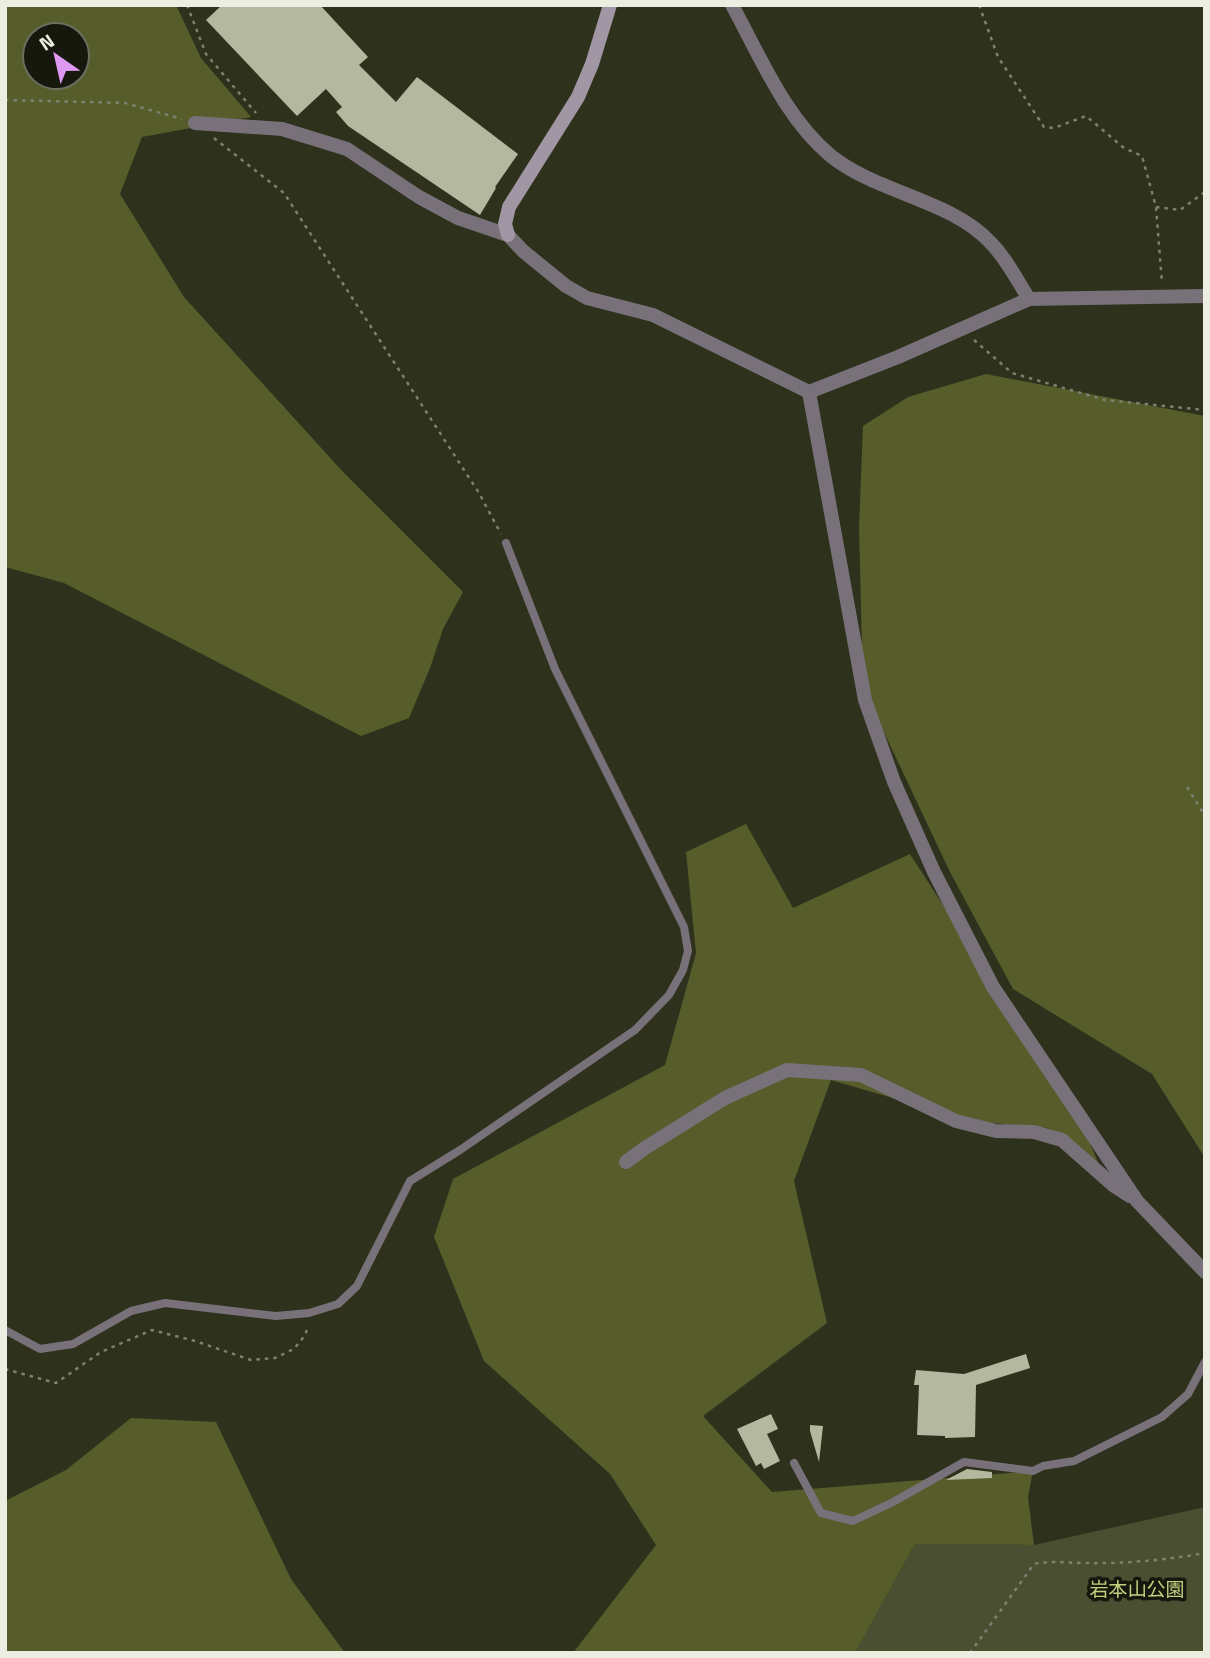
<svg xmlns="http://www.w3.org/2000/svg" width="1210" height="1658" viewBox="0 0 1210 1658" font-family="'Titillium Web','Noto Sans JP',sans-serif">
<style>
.green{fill:#4b4f32}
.forest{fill:#565c2a;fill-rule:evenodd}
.building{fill:#b4b89f}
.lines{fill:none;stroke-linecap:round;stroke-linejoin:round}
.path{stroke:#7e816f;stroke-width:2.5;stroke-dasharray:3.5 5;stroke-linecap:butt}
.lane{stroke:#78717a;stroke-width:8}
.street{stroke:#78717a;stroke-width:14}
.secondary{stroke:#a196a4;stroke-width:14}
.labels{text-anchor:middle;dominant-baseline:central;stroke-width:7;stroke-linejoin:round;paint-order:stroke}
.park-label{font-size:19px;fill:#c3ce7f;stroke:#16180e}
</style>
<rect width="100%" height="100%" fill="#2e311c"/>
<polygon class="green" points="1205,1507 1205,1653 855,1653 915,1544 1034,1545"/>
<g class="forest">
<path d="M5,5H176L201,58L251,117L142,137L120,194L184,297L344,473L463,592L443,629L430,668L409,718L361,736L64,583L5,567ZM35,35H77V77H35Z"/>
<polygon points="986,374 1205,416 1205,1158 1152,1074 1013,989 950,872 863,688 859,527 863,426 908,397"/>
<polygon points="746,824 793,908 910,854 1076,1111 1100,1167 1048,1128 971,1121 831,1080 794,1181 827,1323 703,1416 772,1492 1033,1471 1028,1497 1034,1545 915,1544 855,1653 573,1653 656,1545 610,1474 484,1361 434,1237 453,1179 665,1065 696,953 686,852"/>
<polygon points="131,1418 216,1422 291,1579 345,1653 5,1653 5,1501 66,1470"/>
</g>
<g class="building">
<polygon points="222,5 320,5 368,57 359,65 396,102 417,77 518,154 495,187 496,188 480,215 348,126 336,112 342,107 326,89 297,116 206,20"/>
<polygon points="1026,1354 1030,1368 976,1385 975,1437 945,1438 945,1436 917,1435 919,1385 914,1385 916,1370 964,1374"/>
<polygon points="771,1414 778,1429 767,1434 780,1461 764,1469 761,1463 756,1466 737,1429"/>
<polygon points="810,1425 823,1426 819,1462 810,1431"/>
<polygon points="967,1469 992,1472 992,1478 946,1480"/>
</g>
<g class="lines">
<g class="path">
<polyline points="187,5 206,54 256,113"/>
<polyline points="979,5 998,57 1044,127 1054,128 1086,116 1124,148 1142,156 1156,207 1162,283"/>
<polyline points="5,100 125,103 182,119"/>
<polyline points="214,138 284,193 479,493 501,534"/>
<polyline points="1156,207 1180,210 1205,192"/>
<polyline points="974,340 1012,373 1105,400 1205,410"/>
<polyline points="1187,787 1205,816"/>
<polyline points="5,1369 56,1383 101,1352 152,1330 195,1341 251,1360 275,1358 294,1349 306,1334 307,1325"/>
<path d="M970,1653L1034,1564C1052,1560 1066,1563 1084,1563C1123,1564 1166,1560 1205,1553"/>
</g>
<g class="lane">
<polyline points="5,1330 40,1349 73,1344 131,1311 165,1303 276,1316 309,1313 338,1304 357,1286 410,1181 460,1150 635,1030 669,995 683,970 688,951 684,927 555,669 506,543"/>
<polyline points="794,1463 821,1513 853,1521 893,1502 964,1462 1033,1471 1043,1466 1074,1461 1162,1417 1188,1394 1205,1362"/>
</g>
<g class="street">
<path d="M732,5C760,56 785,118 831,156C877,193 951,200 990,242C1006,258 1017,280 1029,299"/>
<polyline points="195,123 282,129 347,149 419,197 458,218 508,235 523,251 566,286 587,298 653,315 809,392 898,357 1029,299 1205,296"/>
<polyline points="809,392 865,700 894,782 934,872 993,987 1137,1201 1205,1272"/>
<polyline points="626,1162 645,1148 725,1098 787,1070 861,1075 956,1121 996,1131 1034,1132 1062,1140 1113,1185 1130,1196"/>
</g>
<polyline class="secondary" points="508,235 505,224 509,207 578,97 592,64 610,5"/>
</g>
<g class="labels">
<g class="park-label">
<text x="1137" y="1588">岩本山公園</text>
</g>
</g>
<rect width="1210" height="1658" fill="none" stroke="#eceee1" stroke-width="14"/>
<g transform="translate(56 56) rotate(326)"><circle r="33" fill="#16180e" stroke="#6c6e62" stroke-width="2"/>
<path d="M0-5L12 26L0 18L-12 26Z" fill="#de98f2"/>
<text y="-10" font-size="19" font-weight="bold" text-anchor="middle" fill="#eceee1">N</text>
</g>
</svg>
